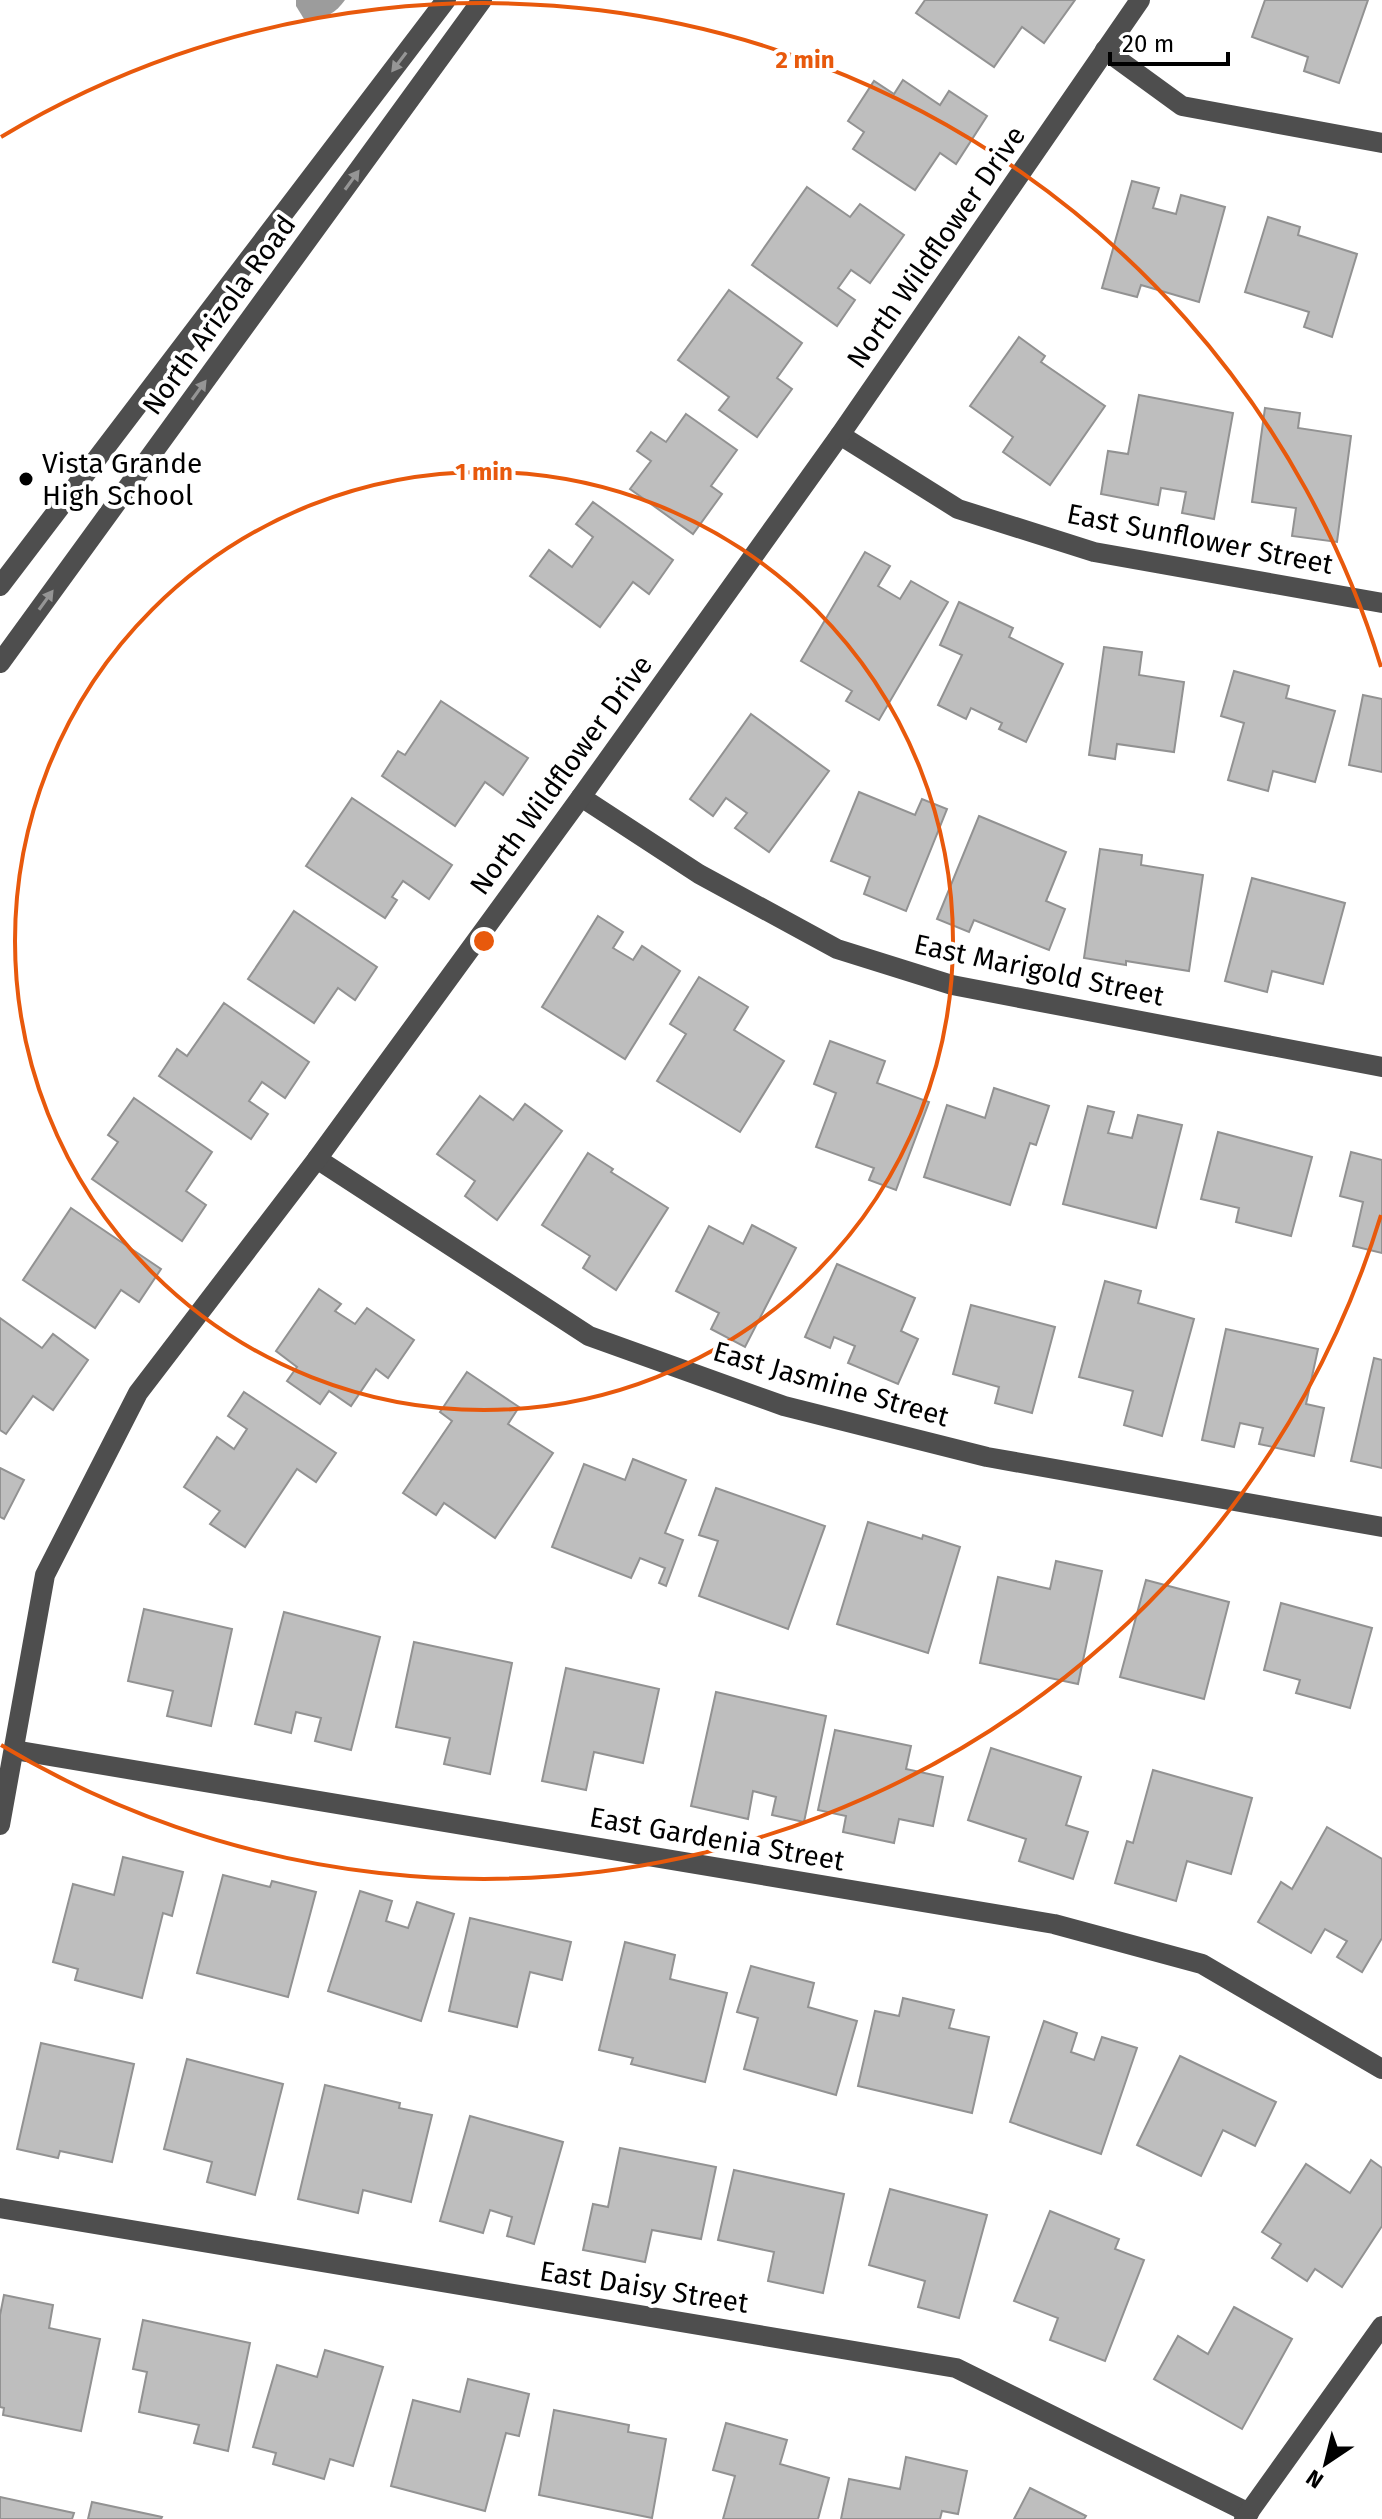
<svg xmlns="http://www.w3.org/2000/svg" width="1382" height="2519" viewBox="0 0 1382 2519" font-family="'Fira Sans',sans-serif">
<style>
.water{fill:#9c9c9c}
.building{fill:#bebebe;stroke:#929292;stroke-width:2}
.lines{fill:none;stroke-linecap:round;stroke-linejoin:round}
.minor{stroke:#4e4e4e;stroke-width:20}
.oneway{fill:#959595}
.ring{fill:none;stroke:#e8590c;stroke-width:4}
.poi-dot{fill:#000;stroke:#fff;stroke-width:3}
.labels{text-anchor:middle;dominant-baseline:central;stroke-width:8;stroke-linejoin:round;paint-order:stroke}
.street-label{font-size:28px;fill:#000;stroke:#fff}
.poi-label{font-size:28px;fill:#000;stroke:#fff;text-anchor:start}
.centre{fill:#e8590c;stroke:#fff;stroke-width:4}
.ring-label{font-size:24px;text-anchor:middle;font-weight:bold;fill:#e8590c;stroke:#fff;stroke-width:8;stroke-linejoin:round;paint-order:stroke}
</style>
<rect width="100%" height="100%" fill="#fff"/>
<path class="water" d="M296,0H345C335,14 321,22 304,19L296,6Z"/>
<g class="building">
<polygon points="925,0 1075,0 1044,43 1022,27 994,67 916,13"/>
<polygon points="1265,0 1368,0 1339,83 1304,71 1308,57 1252,37"/>
<polygon points="903,80 940,105 949,91 987,116 956,164 940,153 915,190 853,149 864,132 848,121 874,81 894,94"/>
<polygon points="1132,181 1159,188 1153,208 1176,214 1181,195 1225,207 1199,302 1141,285 1137,297 1102,288"/>
<polygon points="807,187 850,217 860,204 904,235 870,283 851,270 838,288 855,300 837,326 752,265"/>
<polygon points="1268,217 1300,227 1298,235 1357,254 1332,337 1304,327 1309,312 1245,292"/>
<polygon points="729,290 802,343 777,378 792,389 757,437 719,410 729,397 678,360"/>
<polygon points="1019,337 1045,356 1041,362 1105,406 1050,485 1003,452 1013,437 970,406"/>
<polygon points="1139,395 1233,413 1214,519 1182,513 1186,492 1161,488 1158,505 1101,494 1108,451 1128,454"/>
<polygon points="1265,408 1300,413 1298,428 1351,436 1337,542 1292,536 1296,508 1252,502"/>
<polygon points="686,414 737,450 711,486 722,494 693,534 630,489 651,461 637,451 651,432 666,442"/>
<polygon points="593,502 673,560 649,594 633,582 600,627 530,576 549,550 572,567 593,537 576,524"/>
<polygon points="865,552 890,566 878,586 900,599 911,581 948,602 879,720 846,701 852,691 801,661"/>
<polygon points="959,602 1013,628 1009,637 1063,664 1026,742 999,729 1002,723 971,708 966,719 938,705 962,655 940,645"/>
<polygon points="1104,647 1142,652 1139,675 1184,682 1174,752 1117,744 1115,759 1089,755"/>
<polygon points="1234,671 1289,686 1286,698 1335,711 1315,782 1273,771 1268,791 1228,780 1244,723 1221,716"/>
<polygon points="1363,695 1382,699 1382,772 1349,765"/>
<polygon points="441,701 528,758 503,795 485,782 455,826 382,776 398,751 405,755"/>
<polygon points="751,714 829,771 769,852 735,828 747,813 726,798 713,816 690,799"/>
<polygon points="859,792 915,815 922,799 947,809 906,911 864,894 870,877 831,861"/>
<polygon points="352,798 452,865 429,899 403,881 392,897 397,900 385,918 306,866"/>
<polygon points="979,816 1066,852 1046,901 1065,909 1049,950 974,920 969,932 937,919"/>
<polygon points="1100,849 1142,855 1141,865 1203,875 1189,971 1126,961 1126,965 1084,958"/>
<polygon points="1252,878 1345,903 1323,984 1272,971 1267,992 1225,981"/>
<polygon points="294,911 377,967 355,1000 338,988 314,1023 248,979"/>
<polygon points="598,916 623,932 613,948 633,960 642,946 680,971 625,1059 542,1007"/>
<polygon points="699,977 748,1007 734,1030 784,1061 740,1132 657,1081 686,1034 670,1024"/>
<polygon points="224,1003 309,1062 285,1098 262,1082 249,1101 268,1114 251,1139 159,1076 177,1049 187,1056"/>
<polygon points="830,1041 885,1061 877,1083 929,1102 896,1190 869,1180 874,1168 816,1147 836,1093 814,1084"/>
<polygon points="994,1088 1049,1106 1036,1145 1030,1143 1010,1205 924,1177 947,1105 985,1118"/>
<polygon points="480,1096 513,1120 525,1104 562,1131 497,1220 465,1196 475,1181 437,1154"/>
<polygon points="134,1098 212,1152 186,1191 206,1205 182,1241 92,1179 118,1142 108,1135"/>
<polygon points="1088,1106 1114,1112 1108,1133 1132,1138 1138,1115 1182,1125 1156,1228 1063,1204"/>
<polygon points="1218,1132 1312,1157 1291,1236 1236,1222 1239,1208 1201,1199"/>
<polygon points="1351,1152 1382,1160 1382,1253 1353,1246 1363,1202 1340,1196"/>
<polygon points="588,1153 613,1169 611,1172 668,1208 616,1290 583,1268 590,1256 542,1225"/>
<polygon points="71,1208 161,1269 139,1302 121,1290 95,1328 23,1280"/>
<polygon points="752,1225 796,1248 745,1347 711,1329 719,1313 676,1291 709,1226 743,1244"/>
<polygon points="837,1264 915,1298 901,1331 918,1339 898,1384 848,1363 855,1346 834,1337 830,1348 805,1337"/>
<polygon points="1105,1281 1141,1291 1138,1303 1194,1319 1162,1436 1124,1425 1133,1391 1079,1377"/>
<polygon points="319,1289 341,1304 335,1311 355,1324 367,1308 414,1340 388,1378 376,1369 351,1406 329,1391 320,1404 287,1381 297,1367 276,1351"/>
<polygon points="971,1305 1055,1327 1032,1413 995,1403 999,1387 953,1374"/>
<polygon points="0,1318 42,1348 53,1334 88,1360 53,1410 33,1396 6,1434 0,1430"/>
<polygon points="1226,1329 1318,1349 1306,1404 1324,1408 1314,1456 1259,1444 1263,1428 1240,1423 1234,1447 1202,1440"/>
<polygon points="1374,1358 1382,1360 1382,1468 1351,1461"/>
<polygon points="467,1372 519,1407 508,1424 553,1453 495,1538 444,1503 436,1515 403,1493 452,1421 440,1412"/>
<polygon points="244,1392 336,1453 316,1482 297,1469 245,1547 210,1524 220,1511 184,1487 217,1437 234,1449 247,1429 228,1416"/>
<polygon points="633,1459 686,1480 665,1533 683,1540 666,1586 659,1583 665,1568 640,1558 631,1578 552,1547 584,1464 625,1480"/>
<polygon points="0,1468 24,1480 4,1519 0,1517"/>
<polygon points="716,1488 825,1526 788,1629 699,1596 718,1541 699,1535"/>
<polygon points="868,1522 922,1539 923,1535 960,1547 928,1653 837,1624"/>
<polygon points="1056,1561 1102,1571 1078,1684 980,1663 998,1577 1050,1589"/>
<polygon points="1146,1580 1229,1602 1204,1699 1120,1677"/>
<polygon points="1281,1603 1372,1628 1350,1708 1296,1693 1300,1680 1264,1670"/>
<polygon points="144,1609 232,1629 211,1726 167,1716 173,1691 128,1681"/>
<polygon points="284,1612 380,1637 351,1750 315,1741 321,1718 296,1712 291,1733 255,1724"/>
<polygon points="414,1642 512,1663 490,1774 444,1764 450,1738 396,1727"/>
<polygon points="566,1668 659,1689 643,1763 594,1752 586,1790 542,1781"/>
<polygon points="716,1692 826,1716 804,1822 772,1815 776,1797 753,1791 748,1819 691,1806"/>
<polygon points="835,1730 911,1746 906,1769 943,1777 933,1826 899,1819 894,1843 843,1832 846,1816 818,1810"/>
<polygon points="991,1748 1081,1777 1066,1825 1088,1832 1073,1879 1019,1861 1026,1839 968,1820"/>
<polygon points="1153,1770 1252,1798 1231,1874 1187,1861 1176,1901 1115,1883 1127,1841 1133,1843"/>
<polygon points="1327,1827 1382,1859 1382,1938 1362,1972 1337,1957 1347,1941 1325,1929 1311,1953 1258,1922 1281,1882 1292,1889"/>
<polygon points="123,1857 183,1872 172,1916 163,1913 142,1998 75,1980 78,1969 53,1962 73,1884 114,1895"/>
<polygon points="223,1875 270,1887 272,1881 316,1892 288,1997 197,1973"/>
<polygon points="360,1891 392,1901 386,1921 408,1928 417,1902 454,1914 421,2021 328,1991"/>
<polygon points="470,1918 571,1942 562,1980 530,1972 517,2027 449,2011"/>
<polygon points="625,1942 675,1955 670,1979 727,1993 705,2082 631,2064 633,2058 599,2050"/>
<polygon points="751,1966 814,1983 808,2007 857,2021 836,2095 744,2069 758,2018 737,2012"/>
<polygon points="903,1998 954,2010 949,2028 989,2037 972,2113 858,2086 875,2011 899,2016"/>
<polygon points="1044,2021 1077,2033 1071,2052 1094,2060 1102,2037 1137,2048 1101,2154 1010,2122"/>
<polygon points="41,2043 134,2064 112,2162 60,2151 58,2158 17,2149"/>
<polygon points="1180,2056 1276,2102 1255,2146 1223,2130 1201,2176 1137,2145"/>
<polygon points="187,2059 283,2084 255,2195 207,2182 212,2162 164,2149"/>
<polygon points="325,2085 400,2103 399,2108 432,2115 411,2202 363,2190 358,2213 298,2199"/>
<polygon points="470,2116 563,2142 534,2244 507,2236 512,2217 490,2210 483,2233 440,2221"/>
<polygon points="620,2148 716,2167 701,2239 652,2230 645,2262 583,2250 593,2204 608,2207"/>
<polygon points="1371,2160 1382,2168 1382,2226 1342,2287 1315,2269 1307,2281 1272,2258 1281,2244 1262,2232 1306,2164 1350,2193"/>
<polygon points="734,2170 844,2194 823,2293 768,2281 774,2252 718,2240"/>
<polygon points="890,2189 987,2215 959,2318 918,2307 925,2281 869,2265"/>
<polygon points="1050,2211 1119,2239 1115,2249 1144,2260 1105,2361 1050,2340 1058,2318 1014,2301"/>
<polygon points="4,2295 53,2305 49,2328 100,2339 81,2431 3,2415 4,2408 0,2407 0,2315"/>
<polygon points="1234,2307 1292,2339 1242,2429 1154,2379 1178,2336 1208,2354"/>
<polygon points="143,2320 250,2343 228,2451 194,2443 199,2425 139,2412 147,2372 133,2369"/>
<polygon points="325,2350 383,2367 353,2466 330,2459 324,2479 273,2464 276,2453 253,2447 277,2365 317,2377"/>
<polygon points="468,2379 529,2394 519,2436 506,2433 485,2511 391,2486 413,2400 460,2412"/>
<polygon points="554,2410 629,2425 628,2432 666,2439 652,2518 539,2495"/>
<polygon points="726,2423 787,2440 780,2464 829,2478 818,2519 723,2519 735,2476 713,2470"/>
<polygon points="906,2457 967,2471 958,2514 942,2511 940,2519 841,2519 849,2479 900,2489"/>
<polygon points="1030,2488 1086,2516 1084,2519 1014,2519"/>
<polygon points="0,2497 74,2513 72,2519 0,2519"/>
<polygon points="92,2502 162,2517 161,2519 88,2519"/>
</g>
<g class="lines">
<g class="minor">
<polyline points="1105,50 1182,106 1382,143"/>
<polyline points="840,435 958,509 1094,552 1382,603"/>
<polyline points="0,586 446,0"/>
<polyline points="0,663 482,0"/>
<polyline points="581,797 699,874 837,949 952,985 1382,1067"/>
<polyline points="317,1159 589,1336 784,1406 987,1457 1382,1527"/>
<polyline points="14,1750 1054,1924 1202,1964 1382,2069"/>
<polyline points="0,1825 45,1575 138,1393 317,1159 581,797 840,435 1140,0"/>
<polyline points="0,2208 956,2368 1249,2513"/>
<polyline points="1244,2519 1382,2326"/>
</g>
</g>
<defs><path id="oneway-solid" d="M-6-.8H1V-3.2L6.5 0L1 3.2V.8H-6Z" transform="scale(2)"/></defs>
<g class="oneway">
<use href="#oneway-solid" transform="translate(399 62) rotate(127)"/>
<use href="#oneway-solid" transform="translate(352 180) rotate(-54)"/>
<use href="#oneway-solid" transform="translate(199 390) rotate(-54)"/>
<use href="#oneway-solid" transform="translate(46 600) rotate(-54)"/>
</g>
<g class="ring">
<circle cx="484" cy="941" r="469"/>
<path d="M1381 1215A938 938 0 0 1 1 1745M1 137A938 938 0 0 1 1381 667"/>
</g>
<circle class="poi-dot" cx="26" cy="479" r="8"/>
<g class="labels">
<g class="street-label">
<text transform="translate(936 247) rotate(-55)">North Wildflower Drive</text>
<text transform="translate(219 315) rotate(-54)">North Arizola Road</text>
<text transform="translate(1200 539) rotate(11)">East Sunflower Street</text>
<text transform="translate(561 775) rotate(-54)">North Wildflower Drive</text>
<text transform="translate(1039 970) rotate(12)">East Marigold Street</text>
<text transform="translate(831 1384) rotate(16)">East Jasmine Street</text>
<text transform="translate(717 1839) rotate(10)">East Gardenia Street</text>
<text transform="translate(644 2287) rotate(9)">East Daisy Street</text>
</g>
<g class="poi-label">
<text x="42" y="463">Vista Grande<tspan x="42" dy="32">High School</tspan></text>
</g>
</g>
<circle cx="484" cy="941" r="12" class="centre"/>
<g class="ring-label">
<text x="805" y="68">2 min</text>
<text x="484" y="480">1 min</text>
</g>
<g transform="translate(1326 2463) rotate(215)" stroke="#ffffff" stroke-width="6" paint-order="stroke">
<path d="M0-6L14 30L0 20L-14 30Z" fill="#000000"/>
<text y="-12" font-size="22" font-weight="bold" text-anchor="middle" fill="#000000">N</text>
</g>
<path d="M1110 52v12h118v-12" fill="none" stroke="#000000" stroke-width="4"/>
<text x="1122" y="52" font-size="24" fill="#000000" stroke="#ffffff" stroke-width="6" paint-order="stroke">20 m</text>
</svg>
